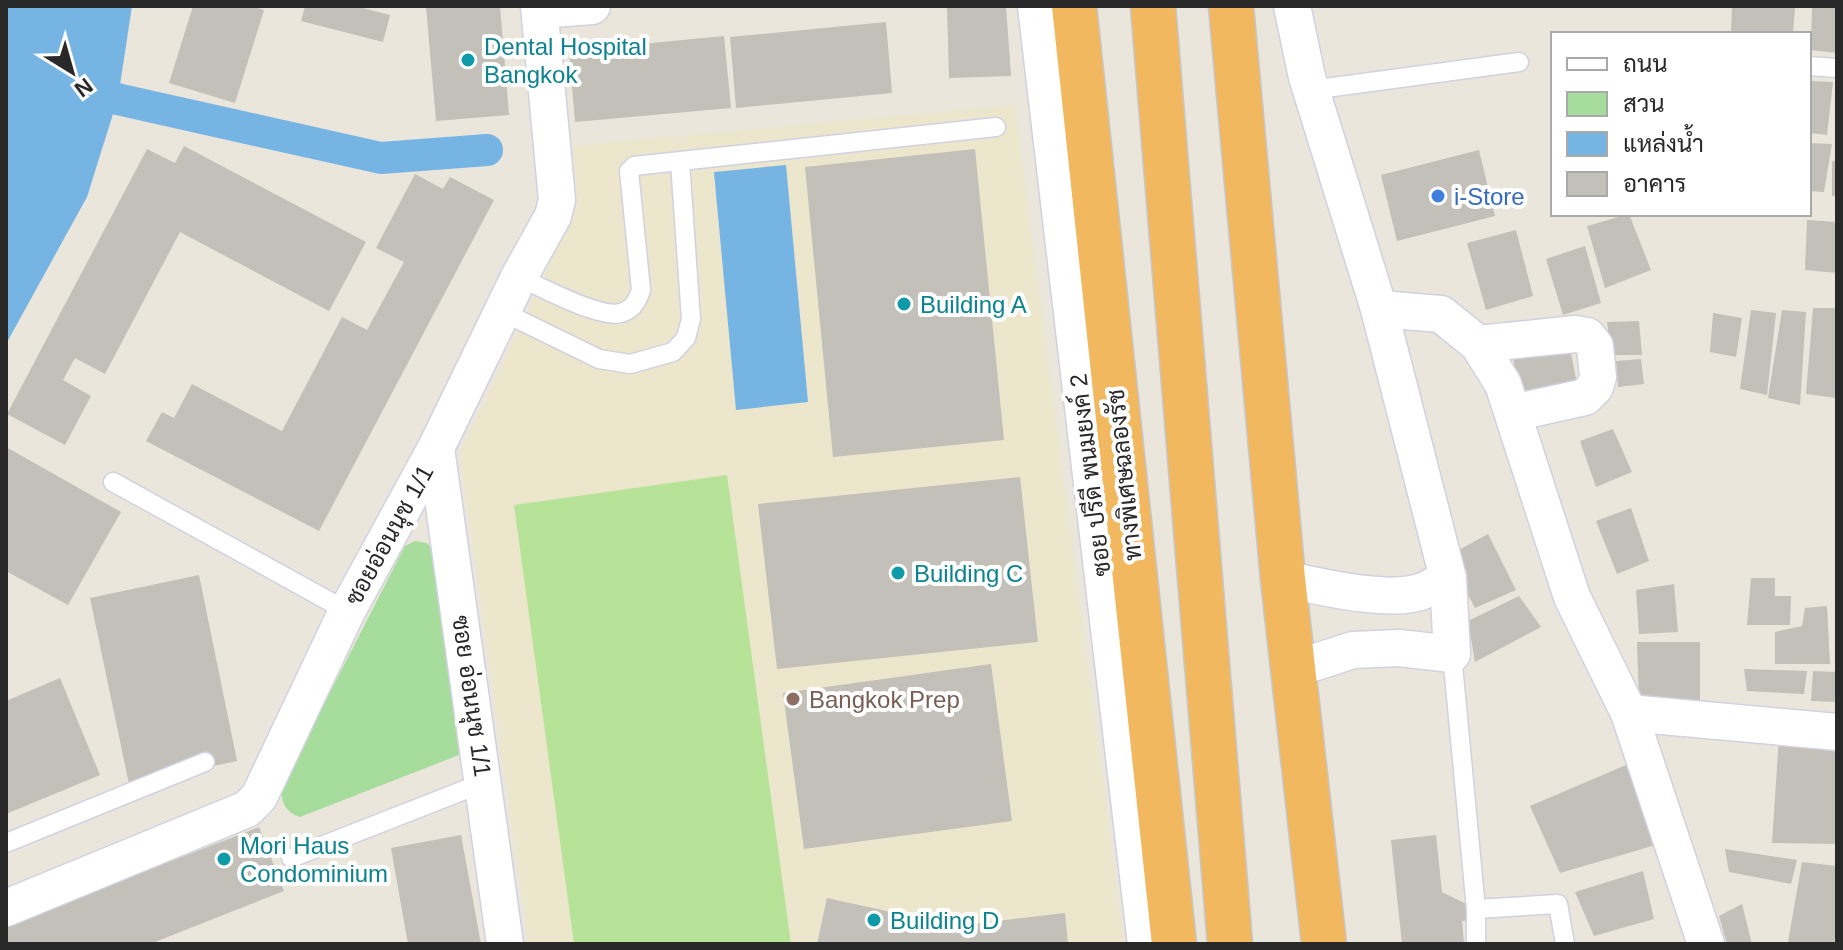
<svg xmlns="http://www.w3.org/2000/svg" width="1843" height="950" viewBox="0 0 1843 950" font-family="Helvetica,Sarabun,sans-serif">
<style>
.education{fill:#ebe6cc}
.green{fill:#a7dd9c}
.pitch{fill:#b6e398}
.water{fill:#76b4e4}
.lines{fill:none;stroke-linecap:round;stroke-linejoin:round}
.canal{stroke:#76b4e4;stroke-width:32}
.building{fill:#c2c0b8}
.lane-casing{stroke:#d1d1e1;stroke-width:21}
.street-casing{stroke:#d1d1e1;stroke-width:39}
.highway-casing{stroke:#c7c7c7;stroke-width:47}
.lane{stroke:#fff;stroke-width:18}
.street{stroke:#fff;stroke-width:36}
.highway{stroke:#f1b860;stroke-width:44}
.culture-dot{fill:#0f9aa8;stroke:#fff;stroke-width:3}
.shop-dot{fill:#3f7fe0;stroke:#fff;stroke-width:3}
.education-dot{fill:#8d6e63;stroke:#fff;stroke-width:3}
.labels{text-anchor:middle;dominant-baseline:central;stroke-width:8;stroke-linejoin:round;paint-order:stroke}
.culture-label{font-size:24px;fill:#0d838f;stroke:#fff;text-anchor:start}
.shop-label{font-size:24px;fill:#366cbe;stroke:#fff;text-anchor:start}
.street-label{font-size:24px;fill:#292929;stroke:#fff}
.education-label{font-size:24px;fill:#785e54;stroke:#fff;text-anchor:start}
</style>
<rect width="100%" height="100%" fill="#eae6dc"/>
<polygon class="education" points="1015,105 1124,944 529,944 460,453 577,207 573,146"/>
<path class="green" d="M415,541L427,543L434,552L459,755L300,817C285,813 280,800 282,786L405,546Z"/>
<polygon class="pitch" points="727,475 791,944 574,944 514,505"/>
<g class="water">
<polygon points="6,6 132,6 118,98 87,197 6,344"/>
<polygon points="786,165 808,402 736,410 714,172"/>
</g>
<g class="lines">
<polyline class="canal" points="77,90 381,158 487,150"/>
</g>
<g class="building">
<polygon points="193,6 251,6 264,10 235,103 169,83"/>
<polygon points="305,6 355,6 390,15 383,42 301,21"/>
<polygon points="426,6 500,6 509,115 436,121"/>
<polygon points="947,6 1006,6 1011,76 949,78"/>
<polygon points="1732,6 1795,8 1793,34 1731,34"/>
<polygon points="1812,6 1837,6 1837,53 1811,50"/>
<polygon points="886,22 892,93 736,108 730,37"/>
<polygon points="724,36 731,108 575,122 569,51"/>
<polygon points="1809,81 1833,82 1827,135 1809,133"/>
<polygon points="1809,143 1832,144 1824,192 1809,191"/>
<polygon points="184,146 366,242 329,311 180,232 105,374 75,358 63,380 91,396 65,445 7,414 147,149 175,163"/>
<polygon points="975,149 1004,440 833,457 805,167"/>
<polygon points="1479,150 1495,216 1397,241 1381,175"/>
<rect x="1832" y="161" width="5" height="35"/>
<polygon points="415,174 443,189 450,177 494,200 319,531 146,441 162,412 174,418 192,384 282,431 342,317 367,330 404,262 376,248"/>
<polygon points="1629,214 1651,270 1605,288 1587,226"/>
<polygon points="1807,220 1837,222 1837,273 1805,270"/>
<polygon points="1516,230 1533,296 1486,310 1467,243"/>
<polygon points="1585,246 1601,303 1563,315 1546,259"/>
<polygon points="1813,308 1837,308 1837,398 1806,394"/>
<polygon points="1751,310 1776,313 1767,395 1740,389"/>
<polygon points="1782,310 1806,312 1800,405 1768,398"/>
<polygon points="1713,313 1742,318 1736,357 1710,352"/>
<polygon points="1639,321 1642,355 1611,355 1607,322"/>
<polygon points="1568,337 1577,384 1521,396 1511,348"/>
<polygon points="1641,359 1644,384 1618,387 1616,361"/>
<polygon points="1613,429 1632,472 1596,487 1580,441"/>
<polygon points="6,447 121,512 68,605 6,571"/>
<polygon points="1020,477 1038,642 777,669 758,504"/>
<polygon points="1631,508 1649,561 1617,574 1596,521"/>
<polygon points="1488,534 1516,590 1475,608 1448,556"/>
<polygon points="199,575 237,761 129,784 90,598"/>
<polygon points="1751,578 1775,578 1775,596 1791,596 1790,625 1747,625"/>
<polygon points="1674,584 1678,632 1639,634 1636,590"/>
<polygon points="1519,596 1541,627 1475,662 1468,621"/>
<polygon points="1827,606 1830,664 1775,664 1775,632 1802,626 1805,608"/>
<polygon points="1637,642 1700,642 1700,703 1639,698"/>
<polygon points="991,664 1012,821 804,849 783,693"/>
<polygon points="1744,669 1807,671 1804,694 1747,691"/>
<polygon points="1813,671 1837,672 1837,702 1811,701"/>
<polygon points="60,678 100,775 6,814 6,701"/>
<polygon points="1779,737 1837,743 1837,844 1772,843"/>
<polygon points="1626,765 1659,844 1560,873 1530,806"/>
<polygon points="259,827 284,891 150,944 9,944 6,940 6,925"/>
<polygon points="461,835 481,944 408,944 391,848"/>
<polygon points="1436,835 1442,892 1476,909 1480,919 1462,921 1464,943 1402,944 1391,840"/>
<polygon points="1725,849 1797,860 1791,884 1729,872"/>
<polygon points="1802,862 1837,866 1837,924 1834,944 1788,942"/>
<polygon points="1643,871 1654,919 1594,936 1575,892"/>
<polygon points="827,898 955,926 1065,913 1068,944 817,944"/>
<polygon points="1742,904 1752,944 1727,944 1719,916"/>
</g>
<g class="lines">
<defs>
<g id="lane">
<polyline points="1809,66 1837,68"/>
<polyline points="1311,90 1519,62"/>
<path d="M519,277C541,287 600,319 621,313C633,310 638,300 641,290L629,171L634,166L996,127"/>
<polyline points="503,312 599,359 630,364 673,352 686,338 691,319 680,162"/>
<polyline points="113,482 347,611"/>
<polyline points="1452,654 1476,909 1476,944"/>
<polyline points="6,843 205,762"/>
<polyline points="291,858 485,782"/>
<polyline points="1476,909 1558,904 1565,944"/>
</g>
<g id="street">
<polyline points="1036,6 1146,944"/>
<polyline points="1292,6 1307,77 1379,309 1448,578 1452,654 1399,648 1353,650 1294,669"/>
<polyline points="540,10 592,6"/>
<polyline points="1379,309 1441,314 1478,344 1503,384 1572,597 1629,713 1706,944"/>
<polyline points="1478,344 1575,334 1587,336 1595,346 1598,377 1595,387 1585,397 1513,413"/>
<polyline points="436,448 505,944"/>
<path d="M1283,579C1319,586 1386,603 1420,592C1430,589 1439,582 1448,578"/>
<polyline points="1629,713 1837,732"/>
<polyline points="6,908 247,809 259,797 347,611 436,448 519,277 553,216 557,200 539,6"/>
</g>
<g id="highway">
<polyline points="1074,6 1174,944"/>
<polyline points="1153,6 1230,944"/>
<polyline points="1231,6 1283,579 1324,944"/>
</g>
</defs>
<use href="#lane" class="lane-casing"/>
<use href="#street" class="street-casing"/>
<use href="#highway" class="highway-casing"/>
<use href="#lane" class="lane"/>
<use href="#street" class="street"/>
<use href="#highway" class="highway"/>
</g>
<g class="culture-dot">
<circle cx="468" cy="60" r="8"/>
<circle cx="904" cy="304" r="8"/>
<circle cx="898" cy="573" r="8"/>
<circle cx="224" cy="859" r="8"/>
<circle cx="874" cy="920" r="8"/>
</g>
<circle class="shop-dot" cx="1438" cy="196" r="8"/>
<circle class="education-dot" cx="793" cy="699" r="8"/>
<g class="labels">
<g class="culture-label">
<text x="484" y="46">Dental Hospital<tspan x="484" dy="28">Bangkok</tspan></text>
<text x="920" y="304">Building A</text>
<text x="914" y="573">Building C</text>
<text x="240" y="845">Mori Haus<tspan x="240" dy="28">Condominium</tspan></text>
<text x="890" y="920">Building D</text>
</g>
<g class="shop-label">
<text x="1454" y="196">i-Store</text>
</g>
<g class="street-label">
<text transform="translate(1090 475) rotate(-97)">ซอย ปรีดี พนมยงค์ 2</text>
<text transform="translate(1124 475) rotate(-96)">ทางพิเศษฉลองรัช</text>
<text transform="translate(389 535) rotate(-61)">ซอยอ่อนนุช 1/1</text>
<text transform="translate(472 696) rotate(82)">ซอย อ่อนนุช 1/1</text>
</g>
<g class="education-label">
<text x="809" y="699">Bangkok Prep</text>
</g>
</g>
<rect width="1843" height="950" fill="none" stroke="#292929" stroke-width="16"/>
<rect x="1551" y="32" width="260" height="184" fill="#ffffff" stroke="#a9a9a9" stroke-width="2"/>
<rect x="1567" y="58" width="40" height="12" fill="#ffffff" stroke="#a9a9a9" stroke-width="2"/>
<text x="1623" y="72" font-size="24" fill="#292929">ถนน</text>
<rect x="1567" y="92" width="40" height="24" fill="#a7dd9c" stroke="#a9a9a9" stroke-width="2"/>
<text x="1623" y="112" font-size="24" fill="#292929">สวน</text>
<rect x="1567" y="132" width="40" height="24" fill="#76b4e4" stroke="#a9a9a9" stroke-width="2"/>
<text x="1623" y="152" font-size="24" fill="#292929">แหล่งน้ำ</text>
<rect x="1567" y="172" width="40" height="24" fill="#c2c0b8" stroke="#a9a9a9" stroke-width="2"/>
<text x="1623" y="192" font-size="24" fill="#292929">อาคาร</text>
<g transform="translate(72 72) rotate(143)" stroke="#ffffff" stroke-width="6" paint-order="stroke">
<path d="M0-6L14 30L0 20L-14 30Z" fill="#292929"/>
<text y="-12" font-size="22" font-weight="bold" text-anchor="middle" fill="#292929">N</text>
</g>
</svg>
